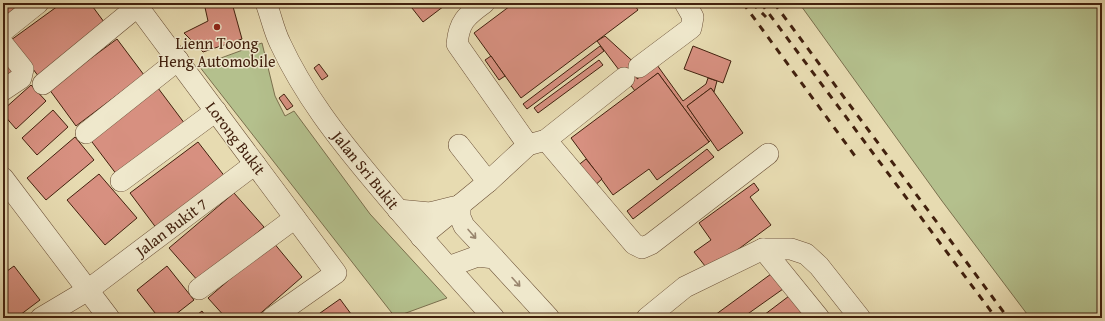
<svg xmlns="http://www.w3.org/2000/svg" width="1105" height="321" viewBox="0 0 1105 321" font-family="'Gentium Book Plus',serif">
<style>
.green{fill:#b4c08d;stroke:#7b704e}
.building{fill:#d79080;stroke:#42210e}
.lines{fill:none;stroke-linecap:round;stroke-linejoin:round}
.minor-casing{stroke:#6b5037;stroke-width:22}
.minor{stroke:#efe8cc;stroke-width:21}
.rail{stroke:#42210e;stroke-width:3;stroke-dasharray:7 7;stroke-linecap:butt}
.oneway{stroke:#98846d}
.poi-dot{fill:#8f2418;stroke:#efe8cc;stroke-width:1.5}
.labels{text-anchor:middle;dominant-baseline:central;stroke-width:3;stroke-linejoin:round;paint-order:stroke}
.poi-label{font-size:16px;fill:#42210e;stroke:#efe8cc}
.street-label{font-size:16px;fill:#42210e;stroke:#efe8cc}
</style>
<rect width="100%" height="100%" fill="#e7dbb1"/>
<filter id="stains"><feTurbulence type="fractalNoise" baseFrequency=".005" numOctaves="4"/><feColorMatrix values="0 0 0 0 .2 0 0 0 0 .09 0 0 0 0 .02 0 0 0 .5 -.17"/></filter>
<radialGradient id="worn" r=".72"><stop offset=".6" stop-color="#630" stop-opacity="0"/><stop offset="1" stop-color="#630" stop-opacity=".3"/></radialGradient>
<g class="green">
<polygon points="799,3 1102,3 1102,318 1030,318 942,201"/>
<polygon points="262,43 275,96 285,116 294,111 370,214 447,298 395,317 199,66"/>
</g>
<g class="building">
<polygon points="3,3 23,3 3,18"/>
<polygon points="62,3 90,3 107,26 39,77 11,40"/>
<polygon points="204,3 232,3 242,39 203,52 184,33 208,21"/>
<polygon points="408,3 448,3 423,22"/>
<polygon points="514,3 633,3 638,10 521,98 474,33"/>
<polygon points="605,36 639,67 637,79 657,65 683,101 706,84 708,78 717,81 714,92 711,88 687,106 711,140 709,142 658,73 635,91 597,41"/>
<polygon points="117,39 144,75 76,126 49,89"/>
<polygon points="600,46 604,51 527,109 523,104"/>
<polygon points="693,46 731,61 723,83 684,69"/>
<polygon points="491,56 505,76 499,80 485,60"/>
<polygon points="3,58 13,71 3,78"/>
<polygon points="599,60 603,65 538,113 534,108"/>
<polygon points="319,64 328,76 322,80 314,68"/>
<polygon points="658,73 709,142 657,180 649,169 613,195 571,138"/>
<polygon points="31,85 46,101 16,129 3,114 3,110"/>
<polygon points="158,88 185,124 117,175 89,138"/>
<polygon points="711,88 743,133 718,151 687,106"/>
<polygon points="284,94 293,106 287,110 279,98"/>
<polygon points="53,110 68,127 37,155 22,138"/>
<polygon points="75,137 94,160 46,200 27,178"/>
<polygon points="198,142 226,178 157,229 130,193"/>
<polygon points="707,149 714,157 633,219 627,211"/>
<polygon points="586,159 602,179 592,188 576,167"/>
<polygon points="99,174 137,218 105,245 67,200"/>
<polygon points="754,183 759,190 750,197 771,225 709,271 694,252 711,240 699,223"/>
<polygon points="234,193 264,227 199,282 169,248"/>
<polygon points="273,242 302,277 255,318 226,318 208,298"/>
<polygon points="14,266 40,300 16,318 6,318 3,315 3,274"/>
<polygon points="167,266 194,300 171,318 159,318 137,290"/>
<polygon points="771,274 783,289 742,318 717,318 715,315"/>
<polygon points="793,293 812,318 760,318"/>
<polygon points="340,299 354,318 313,318"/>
<polygon points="202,311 207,318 193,318"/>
</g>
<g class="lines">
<defs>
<g id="minor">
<polyline points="135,3 336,273 272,318"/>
<path d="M266,3C271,16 274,31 280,43C304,95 338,138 374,181C413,228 453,273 494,318"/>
<path d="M484,3C466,16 459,22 457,44L528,145"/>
<polyline points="3,31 38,3"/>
<polyline points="3,44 23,69 21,78 3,90"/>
<polyline points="639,67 691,28 693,17 685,3"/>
<polyline points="43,84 138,6"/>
<polyline points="86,133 178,60"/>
<polyline points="546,140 634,244 642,248 651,244 768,154"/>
<polyline points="459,145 488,182"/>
<polyline points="3,178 109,318"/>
<polyline points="121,181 216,111"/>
<polyline points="460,205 460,217 464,226 494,258"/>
<polyline points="398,210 430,213 454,207"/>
<polyline points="421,237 488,182 528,145 546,140 624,78"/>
<polyline points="763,249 819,318"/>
<polyline points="448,267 478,256 494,258 549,318"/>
<polyline points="199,289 295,218"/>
<polyline points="41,318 88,290 255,164"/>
<polyline points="647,318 685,287 763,249 791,249 806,254 819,266 860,318"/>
</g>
</defs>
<use href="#minor" class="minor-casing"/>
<use href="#minor" class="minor"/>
<g class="rail">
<polyline points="743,3 855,156"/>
<polyline points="752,3 766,17"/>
<polyline points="761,3 996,318"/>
<polyline points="774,3 1008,318"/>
</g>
</g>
<defs><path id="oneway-shaft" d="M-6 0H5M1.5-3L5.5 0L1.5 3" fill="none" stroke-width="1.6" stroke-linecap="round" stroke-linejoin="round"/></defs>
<g class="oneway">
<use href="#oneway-shaft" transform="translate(472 234) rotate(49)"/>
<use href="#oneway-shaft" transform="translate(516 282) rotate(48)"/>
</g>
<circle class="poi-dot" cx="217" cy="27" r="4"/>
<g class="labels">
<g class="poi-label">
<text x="217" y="43">Lienn Toong<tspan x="217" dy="18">Heng Automobile</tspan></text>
</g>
<g class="street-label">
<text transform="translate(236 138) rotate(53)">Lorong Bukit</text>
<text transform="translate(366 170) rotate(51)">Jalan Sri Bukit</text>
<text transform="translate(171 227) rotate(-37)">Jalan Bukit 7</text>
</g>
</g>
<rect width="1105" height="321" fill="none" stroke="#e7dbb1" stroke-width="16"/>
<rect x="4" y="4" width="1097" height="313" fill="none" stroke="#42210e" stroke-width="2"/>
<rect x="8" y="8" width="1089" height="305" fill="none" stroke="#42210e"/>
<rect width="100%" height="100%" filter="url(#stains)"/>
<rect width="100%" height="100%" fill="url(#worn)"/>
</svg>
